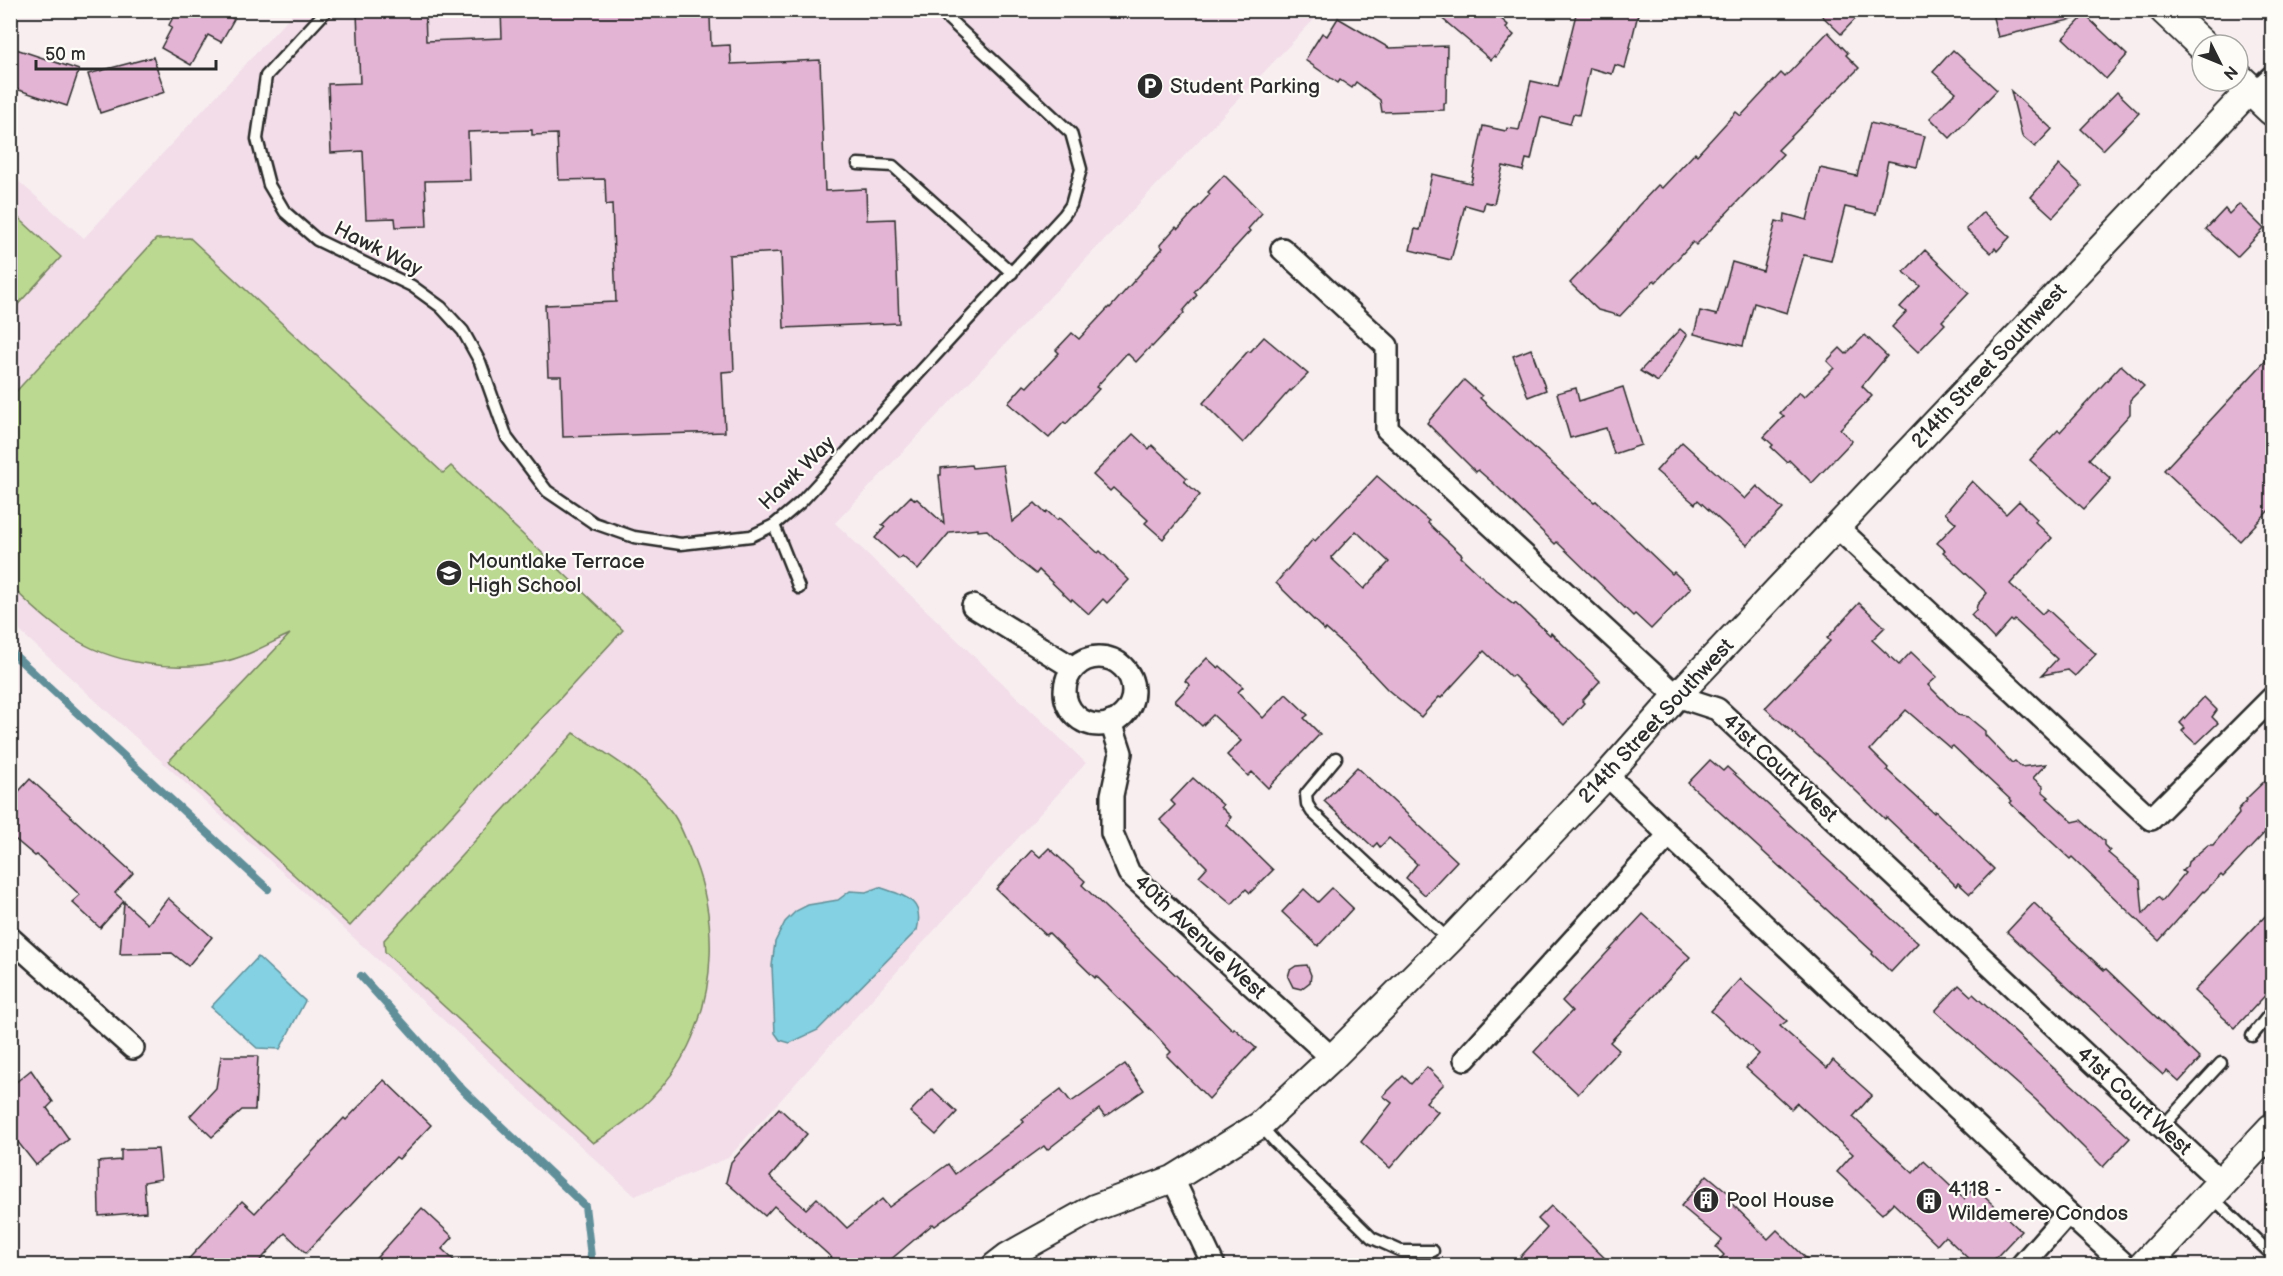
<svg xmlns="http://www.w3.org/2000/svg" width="2283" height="1276" viewBox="0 0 2283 1276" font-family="'Balsamiq Sans',sans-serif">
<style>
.built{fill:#f2dde8}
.green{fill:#bcd991;stroke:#74825e;stroke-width:1.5}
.water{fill:#83d1e2;stroke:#608f99;stroke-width:1.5}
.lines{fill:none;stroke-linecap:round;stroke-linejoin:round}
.stream{stroke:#608f99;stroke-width:8}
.building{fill:#e4b4d4;stroke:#2b2b2b;stroke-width:1.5;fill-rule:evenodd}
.service-casing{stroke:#2b2b2b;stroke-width:15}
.minor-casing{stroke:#2b2b2b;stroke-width:26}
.tertiary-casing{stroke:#2b2b2b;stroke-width:30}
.secondary-casing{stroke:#2b2b2b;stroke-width:34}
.service{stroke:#fdfcf7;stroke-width:10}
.minor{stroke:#fdfcf7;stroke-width:21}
.tertiary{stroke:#fdfcf7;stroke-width:26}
.secondary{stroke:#fdfcf7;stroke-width:30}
.labels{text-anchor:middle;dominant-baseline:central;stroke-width:4.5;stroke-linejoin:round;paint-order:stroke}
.poi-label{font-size:21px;fill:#2b2b2b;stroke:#fdfcf7;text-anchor:start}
.street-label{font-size:21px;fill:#2b2b2b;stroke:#fdfcf7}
</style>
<rect width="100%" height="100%" fill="#f8eef0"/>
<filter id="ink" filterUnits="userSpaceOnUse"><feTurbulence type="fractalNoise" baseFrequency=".0167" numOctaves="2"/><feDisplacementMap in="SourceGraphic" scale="12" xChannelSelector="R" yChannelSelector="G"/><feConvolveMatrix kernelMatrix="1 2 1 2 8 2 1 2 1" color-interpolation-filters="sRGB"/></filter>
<g filter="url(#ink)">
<polygon class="built" points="295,11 1322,11 835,523 1086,763 728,1158 635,1196 11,623 10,174 84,238"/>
<g class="green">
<polygon points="11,211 61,257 11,312"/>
<path d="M190,238L443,473L451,466L623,630L350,926L169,761L290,634C268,644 247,657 222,662C171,672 110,664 67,634C46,620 28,603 11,586V397L156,239Z"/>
<path d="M574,733C611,756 648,778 673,814C682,827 688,845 694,860C717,918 716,989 688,1047C668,1088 632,1120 593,1143L385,952L384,940Z"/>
</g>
<g class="water">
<path d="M879,887C904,896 925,899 917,930L818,1030L790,1043L780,1040L775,1033L772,966L775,942L785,922L796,911L808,905L838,900L850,891L866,892Z"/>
<polygon points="258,957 305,1001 280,1049 257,1048 211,1007"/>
</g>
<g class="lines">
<g class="stream">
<polyline points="10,651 268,889"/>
<polyline points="361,976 463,1090 585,1206 591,1257 588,1266"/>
</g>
</g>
<g class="building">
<polygon points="177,10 216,10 234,19 221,42 208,35 191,65 161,48 172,27 169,25"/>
<polygon points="388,10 425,10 426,41 502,38 501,10 680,10 680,18 710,16 711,46 730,45 731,64 820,60 825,191 866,189 867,220 895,219 899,323 784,328 781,252 729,255 734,371 722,372 725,432 563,437 561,376 548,376 545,305 616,302 612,204 606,205 605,179 559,180 557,134 532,135 532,130 468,132 470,180 425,181 427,226 396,227 395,218 366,219 363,151 331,153 328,84 360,83 357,13"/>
<polygon points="1432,10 1491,10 1508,25 1506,28 1514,35 1496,57 1494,56 1491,60"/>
<polygon points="1577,10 1639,10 1625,68 1615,65 1612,74 1590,68 1579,115 1573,114 1570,124 1541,117 1531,160 1526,159 1523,171 1503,166 1494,204 1485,202 1483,210 1465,205 1451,260 1410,250 1415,229 1420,230 1432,174 1471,183 1483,126 1506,131 1507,128 1519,130 1531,81 1558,87"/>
<polygon points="1816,10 1864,10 1841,34"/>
<polygon points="1991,10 2078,10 2078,18 1998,37"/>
<polygon points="2085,15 2127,55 2106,79 2063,38"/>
<polygon points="1338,18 1389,48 1447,46 1446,103 1444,103 1444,110 1382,112 1380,100 1356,82 1352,88 1340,80 1338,83 1305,60 1322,33 1327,36"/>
<polygon points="1828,32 1848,53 1846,55 1859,68 1778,150 1783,154 1696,245 1693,242 1656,282 1654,280 1620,316 1598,310 1570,283 1611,240 1638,206 1658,185 1662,188 1695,153 1697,155 1736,112 1741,116 1781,73 1785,77"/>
<polygon points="10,47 79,70 67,106 10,87"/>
<polygon points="1953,50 1997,90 1950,138 1930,118 1956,92 1933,72"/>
<polygon points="153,57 165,92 100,113 88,74"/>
<polygon points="2011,91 2052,129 2035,147 2022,136"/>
<polygon points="2117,92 2139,113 2103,150 2081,129"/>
<polygon points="1870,123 1925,136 1917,167 1888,161 1876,214 1845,207 1831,261 1804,255 1787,313 1754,303 1743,346 1694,334 1700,311 1717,315 1732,262 1763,271 1776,221 1784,223 1785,214 1807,220 1820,168 1857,176"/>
<polygon points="2059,165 2082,186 2053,217 2031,197"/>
<polygon points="1224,175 1262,213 1248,229 1250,231 1194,292 1197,295 1183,311 1184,313 1152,347 1151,346 1136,362 1127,353 1096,387 1099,389 1066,424 1064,422 1049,438 1008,403 1024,385 1027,387 1059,353 1056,350 1072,333 1079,339 1109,307 1110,308 1163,248 1160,245 1176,227 1178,229 1210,194 1208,192"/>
<polygon points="2239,204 2264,229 2237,257 2206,229 2225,209 2229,214"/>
<polygon points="1983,212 2010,237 1997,251 1995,248 1991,253 1966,229"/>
<polygon points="1925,250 1969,293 1942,321 1945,324 1918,352 1892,327 1906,312 1900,307 1920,286 1904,272"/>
<polygon points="1680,329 1687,335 1658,382 1640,371"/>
<polygon points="1865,335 1887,356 1862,386 1872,396 1840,429 1852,441 1812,483 1789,460 1787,462 1771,447 1773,445 1764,437 1784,416 1780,413 1799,392 1804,397 1834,368 1827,361 1840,348 1846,354"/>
<polygon points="1264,337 1308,374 1291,391 1290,390 1243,443 1203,403 1248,351 1250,352"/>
<polygon points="1531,349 1546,390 1528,397 1513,356"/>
<polygon points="2272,354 2272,507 2240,541 2164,470"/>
<polygon points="2121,365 2144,386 2130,400 2130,414 2089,459 2111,479 2084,509 2030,460 2058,430 2060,432"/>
<polygon points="1464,380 1482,396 1480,398 1552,464 1594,502 1596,501 1672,574 1674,572 1691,588 1651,629 1635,614 1633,616 1557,542 1555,544 1494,484 1478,470 1476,472 1427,423"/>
<polygon points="1623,387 1641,445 1614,454 1606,428 1570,438 1557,393 1576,388 1579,401"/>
<polygon points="1133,434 1149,449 1152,445 1171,463 1187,478 1184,481 1200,495 1163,539 1145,523 1148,520 1113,488 1110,491 1093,475"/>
<polygon points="1682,442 1745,499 1757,486 1783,509 1747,545 1698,500 1695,504 1656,471"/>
<polygon points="971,465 972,468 1003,465 1012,522 1035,503 1045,513 1047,511 1057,520 1059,518 1098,553 1100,551 1129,580 1107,603 1103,599 1089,614 1072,599 1071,601 1039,570 1036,574 1018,560 987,530 978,531 978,529 950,532 918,570 902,556 899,559 875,538 885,527 882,525 911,496 915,500 917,499 944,524 939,475 941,475 941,468"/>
<path d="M1377,476L1429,521L1428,523L1462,555L1461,557L1497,591L1514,604L1515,602L1550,635L1551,633L1600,681L1582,701L1584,703L1564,725L1513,675L1511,677L1484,651L1441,698L1439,697L1421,717L1388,690L1355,655L1326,629L1325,631L1276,583L1313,539L1315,541ZM1356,531L1389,562L1364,589L1331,558Z"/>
<polygon points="1972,481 2006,514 2019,501 2037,519 2035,522 2052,538 2010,584 2042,614 2047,609 2096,654 2075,676 2068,670 2042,675 2057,659 2015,620 2013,622 2011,620 1994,639 1971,615 1976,610 1977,605 1987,593 1943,552 1945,550 1937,543 1956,523 1945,513"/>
<polygon points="1859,603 1885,627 1872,640 1899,665 1911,652 1937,677 1928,685 1958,715 1968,717 1985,731 1985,735 2012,763 2015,761 2021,767 2046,764 2033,778 2043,786 2043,792 2049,797 2047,798 2073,822 2081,820 2104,841 2104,845 2110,851 2108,853 2140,880 2143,914 2158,897 2162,901 2185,873 2182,871 2187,866 2188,862 2208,845 2213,845 2239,814 2238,810 2247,800 2246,799 2272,774 2272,825 2223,877 2221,875 2204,892 2203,891 2159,941 2072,857 2070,859 2010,803 2012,801 1970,762 1953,746 1950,748 1906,710 1870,750 1888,768 1887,770 1934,813 1935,811 1994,869 1970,894 1958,883 1956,886 1941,871 1942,870 1886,817 1885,819 1826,762 1765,708 1830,641 1827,638"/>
<polygon points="1207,658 1218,668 1220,666 1243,687 1238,692 1263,718 1286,694 1308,715 1304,718 1320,734 1268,788 1252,772 1248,776 1227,755 1241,741 1213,715 1202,726 1175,701 1190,685 1185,681"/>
<polygon points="2204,697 2217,710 2212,717 2218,723 2196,744 2182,731 2185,728 2180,723"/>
<polygon points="1710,760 1723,771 1727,767 1918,943 1891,972 1872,954 1873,952 1688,783"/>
<polygon points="1357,767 1457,861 1425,895 1406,878 1417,864 1389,838 1380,847 1377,843 1373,847 1324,801"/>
<polygon points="1193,778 1223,805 1221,807 1231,817 1227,825 1273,870 1250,893 1246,889 1232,904 1199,876 1207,867 1160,820 1175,805 1171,801"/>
<polygon points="30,779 133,873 115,893 124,901 100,928 72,902 80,895 37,855 35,856 10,835 10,801"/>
<polygon points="1049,848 1085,881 1082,885 1233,1030 1234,1028 1256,1048 1209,1099 1167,1056 1171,1052 1152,1031 1096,976 1095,978 1049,933 1046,935 996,889 1032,850 1040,857"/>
<polygon points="1332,888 1353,908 1318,946 1282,912 1304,889 1318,902"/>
<polygon points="168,898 212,937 188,966 172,953 120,954 124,902 148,924"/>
<polygon points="2034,903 2053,921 2052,922 2104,970 2106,969 2200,1059 2179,1082 2167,1071 2163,1075 2007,932"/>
<polygon points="2272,909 2272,988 2235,1028 2194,991"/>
<polygon points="1643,914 1690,957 1610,1042 1619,1050 1578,1094 1534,1052 1572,1011 1562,1001"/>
<polygon points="1307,965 1311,975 1310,982 1301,989 1293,987 1288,977 1290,970 1296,966"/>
<polygon points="1740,979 1787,1021 1780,1026 1827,1068 1833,1060 1872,1095 1853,1117 1913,1173 1924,1161 1964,1199 1974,1187 2021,1231 1988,1266 1976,1266 1945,1236 1937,1245 1893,1203 1882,1214 1837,1172 1853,1154 1797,1103 1791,1109 1746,1068 1759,1054 1711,1011"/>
<polygon points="1959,985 1971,996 1973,994 2130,1138 2103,1167 2036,1100 1935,1011"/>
<polygon points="221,1056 258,1056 255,1110 242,1110 212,1137 190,1116 216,1088"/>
<polygon points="1125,1064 1144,1090 1105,1117 1099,1109 1047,1150 1044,1146 935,1226 933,1224 883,1266 841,1266 774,1206 765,1216 726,1182 731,1162 779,1108 807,1134 770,1177 806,1209 817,1198 847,1228 882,1199 889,1207 948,1164 955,1174 1024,1122 1022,1119 1061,1089 1071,1102"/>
<polygon points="1427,1067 1444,1084 1426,1102 1438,1112 1390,1168 1361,1142 1392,1103 1383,1096 1403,1076 1411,1084"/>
<polygon points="31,1070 53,1102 47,1108 69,1139 36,1165 10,1132 10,1087"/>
<polygon points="384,1080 431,1125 399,1159 396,1157 306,1253 285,1233 255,1266 182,1266 242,1201 255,1213 344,1118 346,1120"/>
<polygon points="932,1089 957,1112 936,1135 910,1112"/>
<polygon points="158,1149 161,1179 144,1182 146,1212 99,1216 98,1162 121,1160 121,1150"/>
<polygon points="1707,1175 1731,1195 1727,1199 1768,1239 1777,1230 1814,1266 1714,1266 1724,1255 1716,1247 1722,1240 1681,1206"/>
<polygon points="1551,1206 1613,1266 1512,1266 1547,1228 1538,1219"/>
<polygon points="422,1208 453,1237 442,1249 460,1266 369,1266"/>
</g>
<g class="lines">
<defs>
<g id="service">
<polyline points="327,10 266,76 257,139 269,185 285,212 317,240 412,286 441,307 463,331 480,362 507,438 547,491 594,523 634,537 681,544 751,536 774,525 801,502 1064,215 1071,205 1081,169 1071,133 939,10"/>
<polyline points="2251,89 2272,69"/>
<polyline points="858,164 893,166 1012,273"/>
<polyline points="774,525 799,588"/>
<polyline points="1336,758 1306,794 1307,804 1312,812 1449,940"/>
<polyline points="2252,1036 2272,1011"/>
<polyline points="1260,1125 1275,1142 1372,1238 1401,1251 1433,1251"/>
<polyline points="2162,1127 2221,1063"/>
<polyline points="2212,1197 2272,1255"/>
</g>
<g id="minor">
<polyline points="1282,249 1387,346 1387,429 1677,696 1717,709 2221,1182"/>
<polyline points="1837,527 2151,819 2272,698"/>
<polyline points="973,606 1073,668"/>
<circle cx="1099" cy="691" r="34"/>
<polyline points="1111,722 1121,753 1112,795 1112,833 1129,873 1332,1058"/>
<polyline points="1607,775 1669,835"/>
<polyline points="10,938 133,1048"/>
<polyline points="1465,1059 1669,835 2068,1213 2126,1266"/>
<polyline points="1173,1179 1214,1266"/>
<polyline points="2021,1266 2068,1213"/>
</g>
<polyline id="tertiary" points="995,1266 1008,1256 1094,1208 1173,1179 1260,1125 1332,1058 1450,940 1607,775 1677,696 2251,89"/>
<g id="secondary">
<polyline points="2165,10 2202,45"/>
<polyline points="2238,78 2272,110"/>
<polyline points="2144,1266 2272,1129"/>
</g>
</defs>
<use href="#service" class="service-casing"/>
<use href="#minor" class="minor-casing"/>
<use href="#tertiary" class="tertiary-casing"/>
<use href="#secondary" class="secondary-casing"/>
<use href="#service" class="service"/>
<use href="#minor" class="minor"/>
<use href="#tertiary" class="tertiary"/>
<use href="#secondary" class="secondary"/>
</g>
</g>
<defs>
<symbol id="parking-disc" viewBox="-11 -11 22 22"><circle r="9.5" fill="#2b2b2b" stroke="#fdfcf7"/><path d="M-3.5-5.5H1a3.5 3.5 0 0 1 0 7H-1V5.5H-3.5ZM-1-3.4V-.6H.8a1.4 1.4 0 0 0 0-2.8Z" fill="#fff"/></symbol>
<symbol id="school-disc" viewBox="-11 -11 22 22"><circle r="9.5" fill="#2b2b2b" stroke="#fdfcf7"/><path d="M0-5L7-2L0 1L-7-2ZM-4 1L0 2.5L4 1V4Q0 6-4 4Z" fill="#fff"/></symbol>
<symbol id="building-disc" viewBox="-11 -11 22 22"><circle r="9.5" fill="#2b2b2b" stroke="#fdfcf7"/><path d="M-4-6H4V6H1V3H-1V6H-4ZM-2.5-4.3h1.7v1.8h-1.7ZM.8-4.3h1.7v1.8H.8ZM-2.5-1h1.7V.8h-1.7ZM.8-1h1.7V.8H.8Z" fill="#fff"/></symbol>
</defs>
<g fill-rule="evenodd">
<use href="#parking-disc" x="1135" y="71" width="30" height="30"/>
<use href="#school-disc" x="434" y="558" width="30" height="30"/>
<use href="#building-disc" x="1691" y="1185" width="30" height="30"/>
<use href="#building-disc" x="1914" y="1186" width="30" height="30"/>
</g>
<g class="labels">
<g class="poi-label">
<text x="1170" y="86">Student Parking</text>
<text x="468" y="561">Mountlake Terrace<tspan x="468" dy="24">High School</tspan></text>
<text x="1948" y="1189">4118 -<tspan x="1948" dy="24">Wildemere Condos</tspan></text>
<text x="1726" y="1200">Pool House</text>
</g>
<g class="street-label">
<text transform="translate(378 249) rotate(27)">Hawk Way</text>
<text transform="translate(1989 366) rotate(-47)">214th Street Southwest</text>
<text transform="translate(797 473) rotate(-44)">Hawk Way</text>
<text transform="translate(1656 721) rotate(-47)">214th Street Southwest</text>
<text transform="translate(1780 768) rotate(43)">41st Court West</text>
<text transform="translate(1200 937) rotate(43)">40th Avenue West</text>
<text transform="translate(2134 1101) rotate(43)">41st Court West</text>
</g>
</g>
<rect width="2283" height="1276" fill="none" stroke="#fdfcf7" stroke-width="36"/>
<rect x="18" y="18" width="2247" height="1240" fill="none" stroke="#2b2b2b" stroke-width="2" filter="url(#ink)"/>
<g transform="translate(2220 63) rotate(133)"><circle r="28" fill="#fdfcf7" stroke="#a9a8a5" stroke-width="1.5"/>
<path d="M0-4.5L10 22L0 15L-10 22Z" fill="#2b2b2b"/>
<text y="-9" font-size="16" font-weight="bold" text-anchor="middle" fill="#2b2b2b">N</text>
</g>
<path d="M36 60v9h180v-9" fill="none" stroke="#2b2b2b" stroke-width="3"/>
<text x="45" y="60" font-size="18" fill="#2b2b2b" stroke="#fdfcf7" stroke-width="4.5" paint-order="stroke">50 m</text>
</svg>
